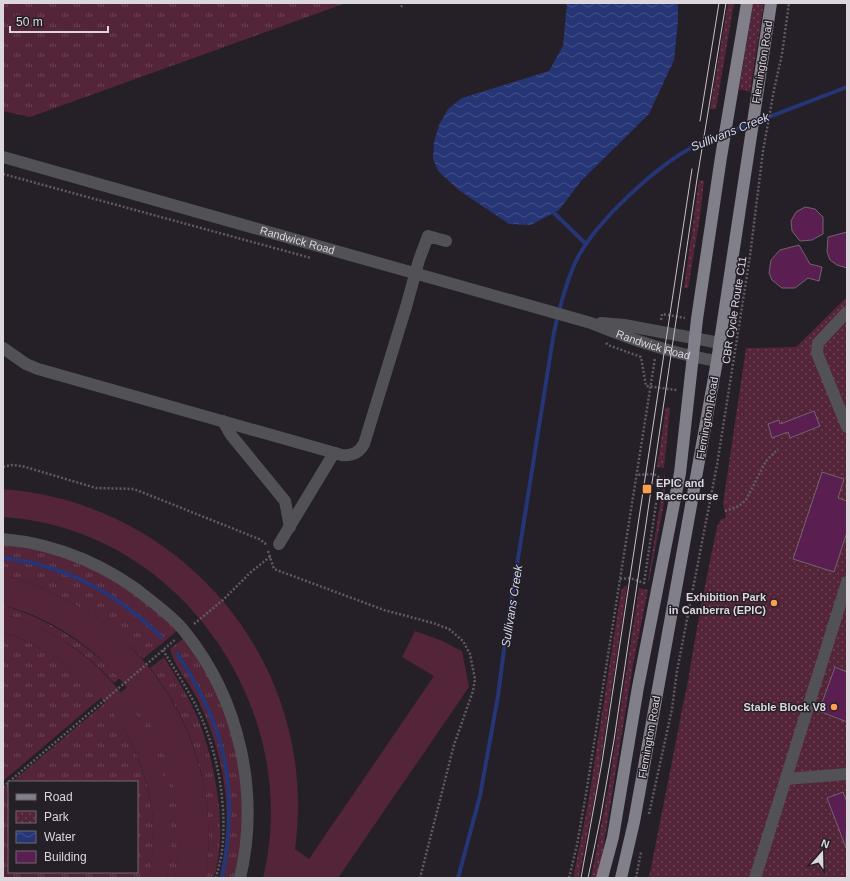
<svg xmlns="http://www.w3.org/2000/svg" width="850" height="881" viewBox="0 0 850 881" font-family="Arial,sans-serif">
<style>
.grass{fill:url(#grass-tufts)}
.park{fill:url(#park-dots)}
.pitch{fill:#542539}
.water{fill:url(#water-waves)}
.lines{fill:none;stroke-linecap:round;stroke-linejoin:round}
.stream{stroke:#263575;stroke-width:4}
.building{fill:#5a1e51;stroke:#70656d}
.path{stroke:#605b63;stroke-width:2.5;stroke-dasharray:2 2;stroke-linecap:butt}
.minor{stroke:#515156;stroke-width:12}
.major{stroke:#807f8a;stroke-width:12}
.tram{stroke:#c5c1c7;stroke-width:1}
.poi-dot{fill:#fa9f4e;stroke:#251f28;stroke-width:1.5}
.labels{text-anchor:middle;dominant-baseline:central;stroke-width:3;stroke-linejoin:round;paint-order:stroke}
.street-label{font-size:11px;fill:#dbd7dd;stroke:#251f28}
.poi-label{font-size:11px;font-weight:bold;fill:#dbd7dd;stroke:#251f28;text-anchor:end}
.water-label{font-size:12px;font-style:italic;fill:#d2d9ed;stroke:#251f28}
</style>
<defs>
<pattern id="grass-tufts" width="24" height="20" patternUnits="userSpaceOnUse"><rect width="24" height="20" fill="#542539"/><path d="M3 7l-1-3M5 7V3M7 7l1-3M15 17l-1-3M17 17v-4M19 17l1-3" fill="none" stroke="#6c4455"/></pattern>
<pattern id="park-dots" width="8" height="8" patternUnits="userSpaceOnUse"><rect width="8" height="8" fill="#542539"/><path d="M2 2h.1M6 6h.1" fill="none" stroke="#6c4455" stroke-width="1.8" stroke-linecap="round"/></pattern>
<pattern id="water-waves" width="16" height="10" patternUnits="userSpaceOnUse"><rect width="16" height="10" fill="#263575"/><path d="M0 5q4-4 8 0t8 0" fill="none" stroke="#455288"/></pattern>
</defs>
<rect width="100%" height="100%" fill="#251f28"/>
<g class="grass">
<polygon points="3,3 346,3 30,117 3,111"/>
<path d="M3,542L79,560L143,598L178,630L143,659C104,618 58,589 3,575Z"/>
<path d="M3,605C50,620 86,643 120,678L114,683C85,650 45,626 3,614Z"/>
<path d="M3,632C43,646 73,667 102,697L3,781Z"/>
<path d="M185,637L214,682L237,741L245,802L237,878H219C235,817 225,756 198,700C189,682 175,668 170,649Z"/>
<path d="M164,657C176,677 190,699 199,721C216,767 228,831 214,878H206C216,802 198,728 150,668Z"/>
<path d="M128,687C170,740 188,812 175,878H167C178,810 162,748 121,692Z"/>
<path d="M106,702C144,753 163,815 149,878H3V789L9,784V872H137V782H12Z"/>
</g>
<g class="park">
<polygon points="728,3 734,3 716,109 710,109"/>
<polygon points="753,3 764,3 750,92 745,90 739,90"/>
<polygon points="699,180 704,181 700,216 688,288 684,288"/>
<path d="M847,297V878H649L679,726C681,711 685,697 688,681C696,630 706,579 717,527L721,519L726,518L723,504L746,348L796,347Z"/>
<polygon points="666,407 670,408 664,468 657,467"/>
<polygon points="665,472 665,498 649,581 648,581"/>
<polygon points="625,586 627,587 598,779 579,878 573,878 588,804 621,591"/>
<polygon points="639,588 648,590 633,665 603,850 597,878 591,878 609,784"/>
</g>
<g class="pitch">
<path d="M3,489C186,503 320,667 295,849L309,859L434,676L402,657L415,631L440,640L462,651L469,687L338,878H263C304,709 180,528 3,517Z"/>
<path d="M3,575C141,611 225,736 206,878H175C197,759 121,636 3,605Z"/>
<path d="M3,614C118,647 189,760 167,878H149C172,771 105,666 3,632Z"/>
</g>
<polygon class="water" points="567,3 678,3 678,21 674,60 649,114 581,181 559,210 531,225 509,224 460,191 438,171 433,159 434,142 439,125 448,109 462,98 549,71 563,46"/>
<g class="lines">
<g class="stream">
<polyline points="554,213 586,244"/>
<path d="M3,558C65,565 117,593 161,637"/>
<path d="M177,654C227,727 239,791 222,878"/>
<path d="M458,878L480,796L498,696L506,634L554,332C559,309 565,287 574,265C593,223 657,165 698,144L847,87"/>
</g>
</g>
<g class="building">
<polygon points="805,207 815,209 823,217 823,234 812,240 800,241 792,231 791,221 796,212"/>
<polygon points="847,232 847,268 837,265 830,260 827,252 828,237"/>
<polygon points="799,245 810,264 822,267 819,281 808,278 795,288 782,288 772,280 769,273 771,260 780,250"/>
<polygon points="814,411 820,426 790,438 788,432 772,438 768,424 779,420 780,424"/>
<polygon points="822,472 844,479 838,498 847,501 847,532 834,572 793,559"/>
<polygon points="835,667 847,672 847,722 819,711"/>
<polygon points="843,792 847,802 846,848 827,798"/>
</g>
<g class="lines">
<g class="path">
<polyline points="401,7 404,3"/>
<polyline points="3,174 311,258"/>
<polyline points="661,320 662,314 685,318"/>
<polyline points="606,343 608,345 641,357 646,386 677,390"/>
<polyline points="3,467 11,465 22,466 96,488 134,489 259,539 265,543 266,546"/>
<polyline points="725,511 739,506 746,500 766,461 778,449"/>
<polyline points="268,551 274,569 384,610 433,623 449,629 463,641 470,654 475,679 473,691 454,745 420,878"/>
<polyline points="620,579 630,578 644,583 660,478 654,474 636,475"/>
<polyline points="194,624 223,600 251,572 271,556"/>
<path d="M163,650C176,672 192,695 202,719C219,759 227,808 222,851C221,860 218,869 216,878"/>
<polyline points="3,787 176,639"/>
<polyline points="649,814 672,709 677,671 717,465 750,256 763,151 774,90 782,54 789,3"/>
<polyline points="569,878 577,845 587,788 655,358"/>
<polyline points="636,878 641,852"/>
</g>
<g class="minor">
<path id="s1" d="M3,157L591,323C632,340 674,354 717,361"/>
<polyline points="847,312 818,343 817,353 847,427"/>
<polyline points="601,323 624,325 720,343"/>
<path d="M3,348L26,364L38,369L342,455C352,456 359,453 364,444L406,307L419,260L428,236L446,241"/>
<polyline points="223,421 231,435 285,501 290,527"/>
<path d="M3,539C59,544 111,567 154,603C165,612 177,621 185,632C240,700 260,794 240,878"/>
<polyline points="279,544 334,453"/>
<polyline points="786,779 847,774"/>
<polyline points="755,878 847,582"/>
</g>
<g class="major">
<polyline points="602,878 613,837 638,687 680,473 697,319 721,157 747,3"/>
<polyline points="621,878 634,822 717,361 771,3"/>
</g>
<g class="tram">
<polyline points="700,121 719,3"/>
<polyline points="581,878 602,762 692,169"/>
<polyline points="588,878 600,820 614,740 697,179 726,3"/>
</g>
</g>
<g class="poi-dot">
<rect x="642" y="484" width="10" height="10" rx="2"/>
<circle cx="774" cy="603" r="4"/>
<circle cx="834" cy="707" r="4"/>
</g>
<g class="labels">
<g class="street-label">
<text transform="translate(762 62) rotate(-81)">Flemington Road</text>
<text stroke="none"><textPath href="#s1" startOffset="306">Randwick Road</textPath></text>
<text transform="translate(734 310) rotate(-81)">CBR Cycle Route C11</text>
<text stroke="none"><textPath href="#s1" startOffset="677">Randwick Road</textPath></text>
<text transform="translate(707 418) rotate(-80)">Flemington Road</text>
<text transform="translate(649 737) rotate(-80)">Flemington Road</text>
</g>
<g class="poi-label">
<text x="656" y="483" text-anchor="start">EPIC and<tspan x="656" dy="13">Racecourse</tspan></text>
<text x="766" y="597">Exhibition Park<tspan x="766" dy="13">in Canberra (EPIC)</tspan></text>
<text x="826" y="707">Stable Block V8</text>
</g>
<g class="water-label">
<text transform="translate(730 132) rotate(-22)">Sullivans Creek</text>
<text transform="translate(512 606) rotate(-81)">Sullivans Creek</text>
</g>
</g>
<rect width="850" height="881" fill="none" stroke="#dbd7dd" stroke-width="8"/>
<rect x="8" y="781" width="130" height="92" fill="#251f28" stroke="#6e6970"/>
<rect x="16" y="794" width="20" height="6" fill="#807f8a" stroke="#6e6970"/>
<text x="44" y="801" font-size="12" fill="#dbd7dd">Road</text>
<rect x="16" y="811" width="20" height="12" fill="url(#park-dots)" stroke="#6e6970"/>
<text x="44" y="821" font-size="12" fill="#dbd7dd">Park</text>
<rect x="16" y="831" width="20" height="12" fill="url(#water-waves)" stroke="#6e6970"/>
<text x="44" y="841" font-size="12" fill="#dbd7dd">Water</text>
<rect x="16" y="851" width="20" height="12" fill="#5a1e51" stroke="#6e6970"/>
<text x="44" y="861" font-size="12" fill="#dbd7dd">Building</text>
<g transform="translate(822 853) rotate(20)" stroke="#251f28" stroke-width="3" paint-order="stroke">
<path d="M0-3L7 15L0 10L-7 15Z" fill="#dbd7dd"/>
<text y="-6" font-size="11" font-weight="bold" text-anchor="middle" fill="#dbd7dd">N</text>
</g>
<path d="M10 26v6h98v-6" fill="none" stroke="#dbd7dd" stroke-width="2"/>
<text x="16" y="26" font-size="12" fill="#dbd7dd" stroke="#251f28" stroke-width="3" paint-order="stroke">50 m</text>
</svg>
